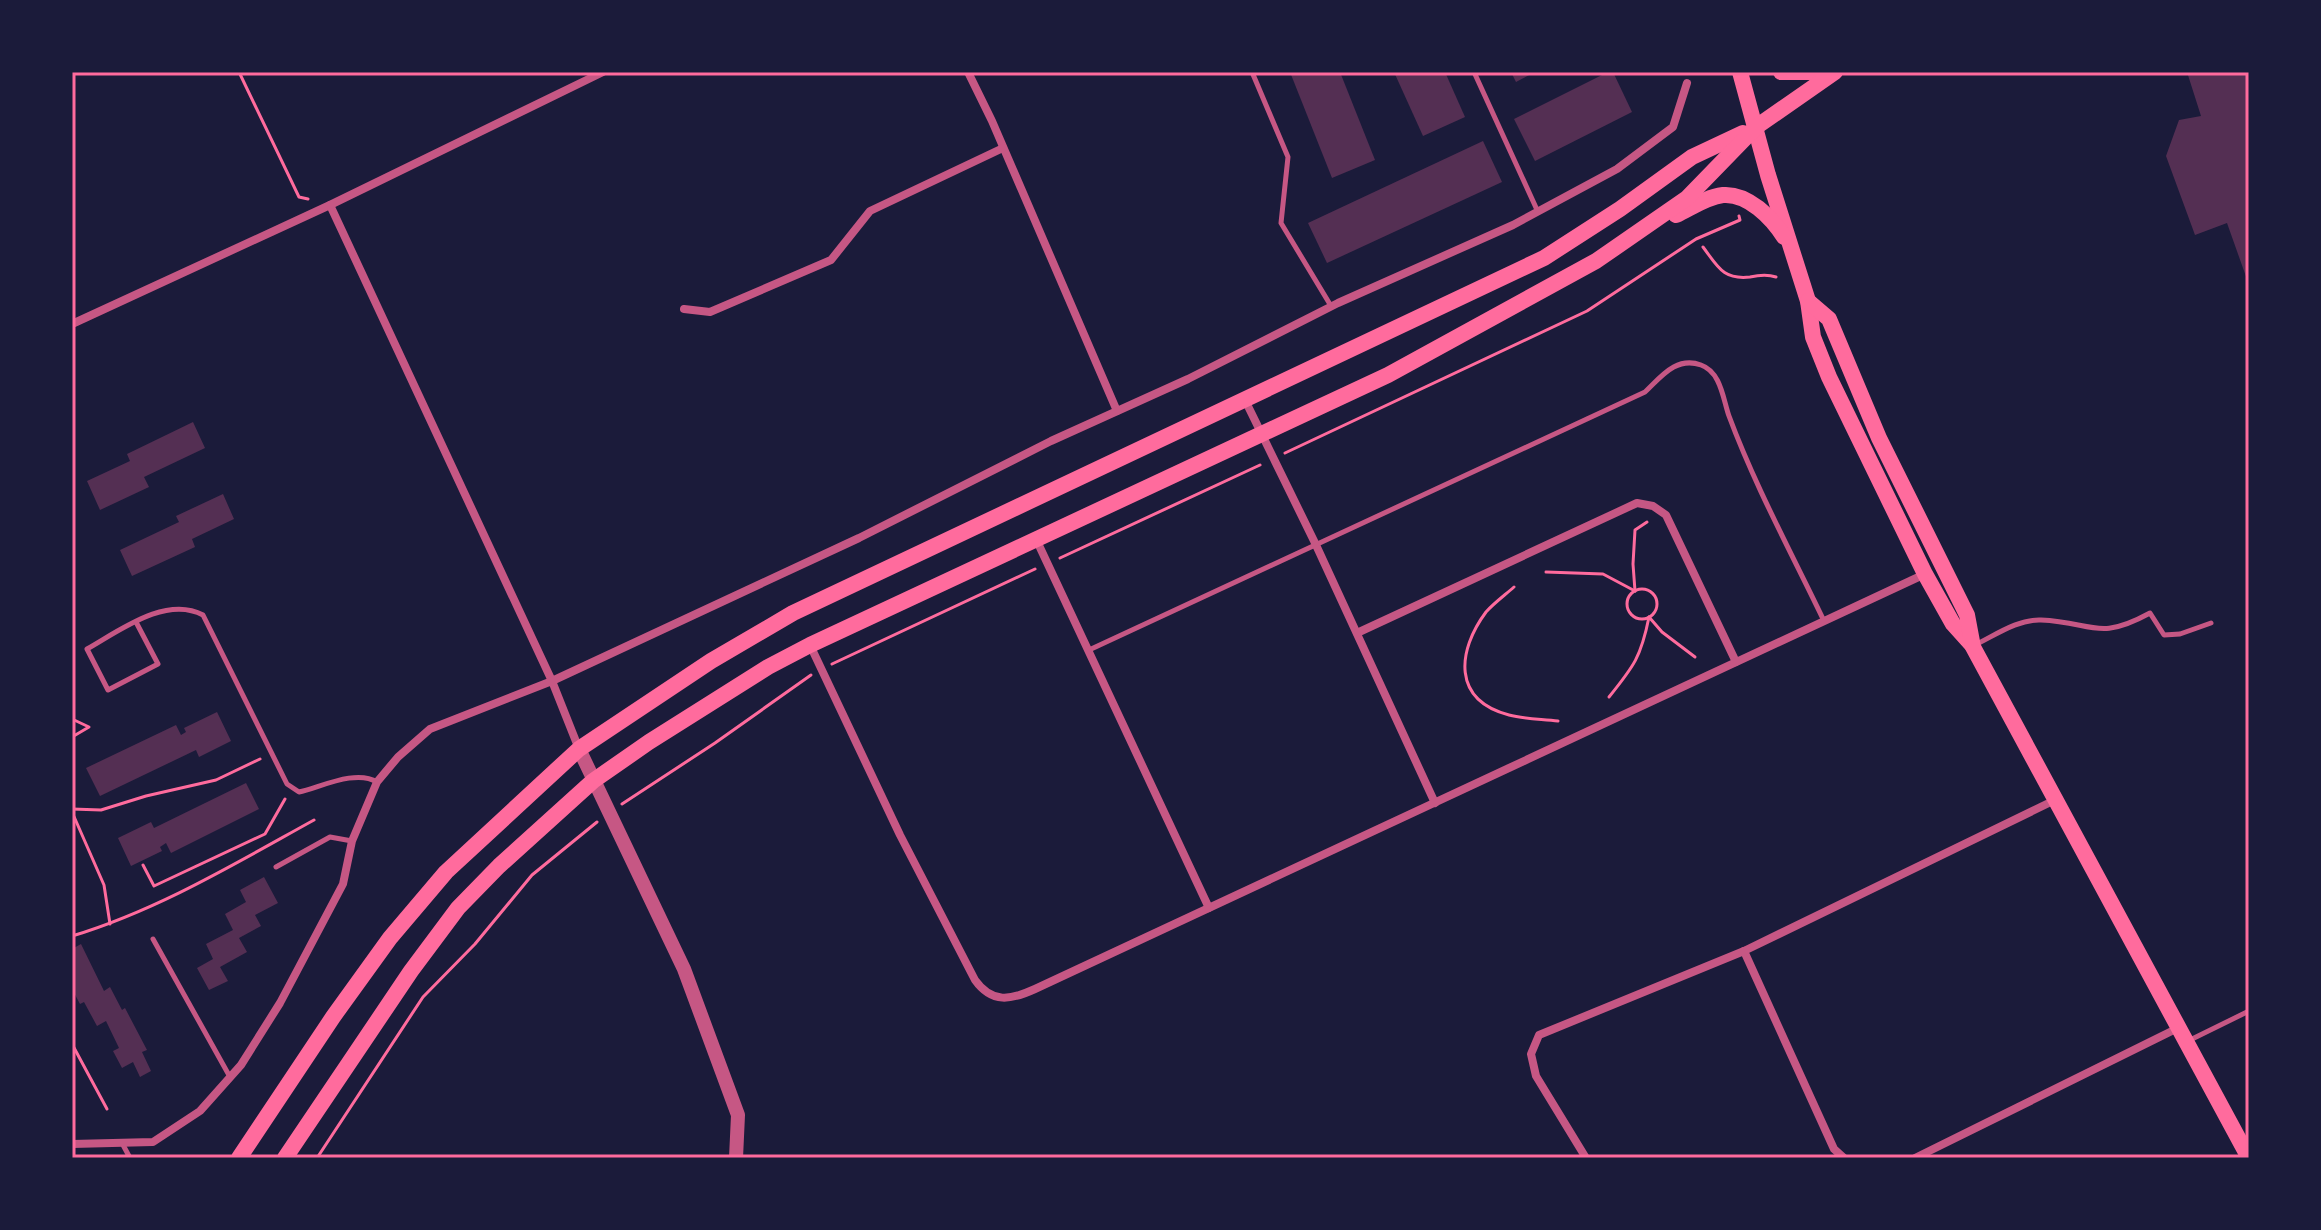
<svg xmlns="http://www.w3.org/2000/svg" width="2321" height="1230" viewBox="0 0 2321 1230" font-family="Georgia,serif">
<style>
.building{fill:#542f53}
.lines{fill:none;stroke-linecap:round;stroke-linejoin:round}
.path{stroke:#ff6b9d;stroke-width:3}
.service{stroke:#c65784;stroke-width:5}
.minor{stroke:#c65784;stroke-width:8}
.tertiary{stroke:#c65784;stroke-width:14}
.secondary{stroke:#ff6b9d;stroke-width:16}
.neatline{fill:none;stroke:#ff6b9d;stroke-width:3}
</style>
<rect width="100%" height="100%" fill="#1b1b3a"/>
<g class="building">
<polygon points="1290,72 1340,72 1375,160 1332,178"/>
<polygon points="1394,72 1445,72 1465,117 1423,136"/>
<polygon points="1511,72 1535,72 1516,82"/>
<polygon points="1608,72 1613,72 1632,112 1535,161 1514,119"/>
<polygon points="2187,72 2249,72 2249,285 2227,223 2195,235 2166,156 2179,120 2201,116"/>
<polygon points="1483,141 1502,182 1327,263 1308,223"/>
<polygon points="193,422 205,448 144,477 149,487 100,510 87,481 130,461 127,454"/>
<polygon points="223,494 234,519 192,539 195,547 132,576 120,550 179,522 176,516"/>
<polygon points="217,712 231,741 199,757 196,750 100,796 86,768 176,725 181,735 186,732 184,728"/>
<polygon points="246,783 259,809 171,853 166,843 160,847 162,851 131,866 118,838 151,822 154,828"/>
<polygon points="264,877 278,903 255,915 261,926 239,938 247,952 220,967 228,981 209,990 197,968 213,959 206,944 233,930 225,914 246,902 240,890"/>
<polygon points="81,944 104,991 110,987 122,1010 125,1008 147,1050 142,1052 151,1071 140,1077 133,1062 122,1068 113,1051 119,1048 106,1021 97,1026 84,1002 80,1004 72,989 72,949"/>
</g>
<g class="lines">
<g class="path">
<polyline points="239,72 299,197 308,199"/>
<path d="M1703,247C1718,267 1723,280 1750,277C1759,275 1767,274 1776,277"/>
<polyline points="1285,453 1587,311 1696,239 1740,220 1739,216"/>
<polyline points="1060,558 1260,465"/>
<polyline points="1546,572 1603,574 1635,591"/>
<path d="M1514,587C1505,595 1494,603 1486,612C1457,651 1452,700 1509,715C1524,719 1542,719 1558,721"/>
<circle cx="1642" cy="604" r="15"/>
<polyline points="1635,591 1633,564 1635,530 1647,522"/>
<polyline points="1649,617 1662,632 1695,657"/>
<polyline points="832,664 1035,569"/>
<path d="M1609,697C1634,666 1641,657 1649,617"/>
<polyline points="72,719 89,727 72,737"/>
<polyline points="622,804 715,743 811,675"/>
<polyline points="72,809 101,810 146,796 216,780 260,759"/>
<polyline points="72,812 104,885 110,924"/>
<polyline points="143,865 154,886 265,834 285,799"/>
<path d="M72,936C158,910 236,863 314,820"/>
<polyline points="72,1044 107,1109"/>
<polyline points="317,1158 423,997 475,944 532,875 597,822"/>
</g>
<g class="service">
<polyline points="1252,72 1288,157 1281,223 1331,306"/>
<polyline points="1474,72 1538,212"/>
<path d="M136,622L158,664L108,690L87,649C119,631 166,595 203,615L287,784L299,792C321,787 356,769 377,782"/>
<path d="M1977,644C1997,634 2019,619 2041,620C2093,622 2097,642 2150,613L2164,635L2180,634L2211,623"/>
<path d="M1089,650L1645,392C1661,377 1676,356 1701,365C1721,372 1723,399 1729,416C1755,486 1792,554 1824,621"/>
<polyline points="276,867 330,837 352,841"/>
<polyline points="153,939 230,1077"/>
<polyline points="2188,1041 2249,1011"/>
<polyline points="122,1143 130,1158"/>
</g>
<g class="minor">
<polyline points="968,72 992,121 1117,411"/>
<polyline points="330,205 552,681 579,749"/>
<polyline points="684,309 710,312 831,260 870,211 1003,148"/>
<polyline points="72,324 330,205 603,72"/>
<polyline points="1245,400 1316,545 1435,803"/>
<polyline points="1036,539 1209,908"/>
<polyline points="1357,633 1637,503 1653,506 1666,515 1736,662"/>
<path d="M810,645L900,835L975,980C992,1004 1011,1000 1035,989L1925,574"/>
<polyline points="1744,951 1834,1149 1844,1158"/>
<polyline points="72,1144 153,1142 200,1111 241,1065 280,1003 343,884 352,841 377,782 398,757 430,729 552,681 859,538 1051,441 1188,379 1338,303 1513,225 1617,169 1673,127 1687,83"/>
<polyline points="1586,1158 1536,1076 1531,1054 1539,1035 1744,951 2055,800"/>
<polyline points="1915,1158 2180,1027"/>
</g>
<polyline class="tertiary" points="579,749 684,969 738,1115 736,1158"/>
<g class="secondary">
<polyline points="1740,72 1768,175 1808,301 1813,337 1829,377 1925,574 1953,624 1971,644"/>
<polyline points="1781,72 1814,72"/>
<path d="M1676,215C1691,208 1706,197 1723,195C1748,193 1772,218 1784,237"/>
<polyline points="1808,301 1829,319 1879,438 1967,615 1973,647 2249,1158"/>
<polyline points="239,1158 333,1017 390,938 446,872 579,749 711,661 793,613 1544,258 1620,209 1692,157 1743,133"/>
<polyline points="285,1158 411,971 458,908 499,866 593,781 649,742 768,667 810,645 1388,375 1596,261 1687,198 1756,127 1835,72"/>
</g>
</g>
<rect width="2321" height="1230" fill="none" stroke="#1b1b3a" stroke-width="148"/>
<rect x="74" y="74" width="2173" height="1082" class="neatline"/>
</svg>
